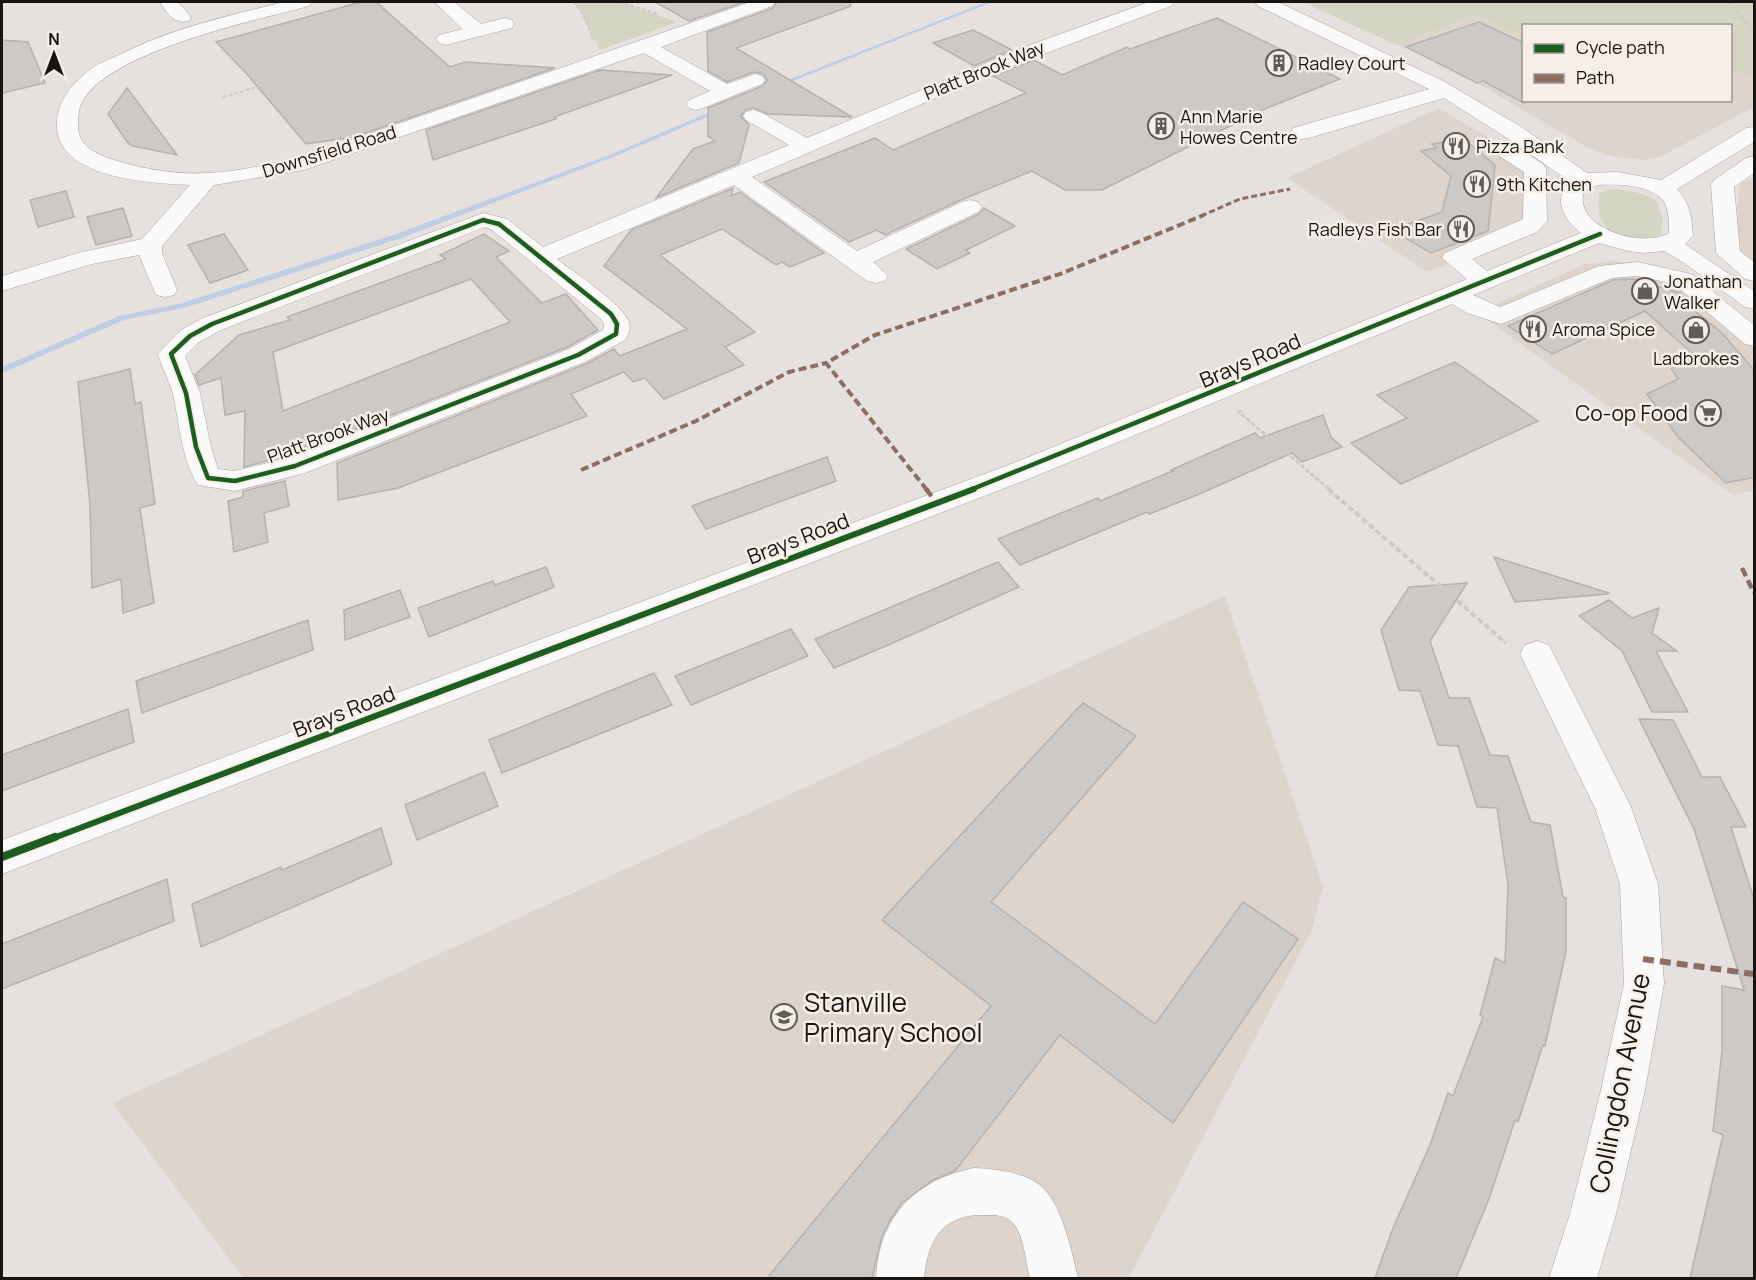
<svg xmlns="http://www.w3.org/2000/svg" width="1756" height="1280" viewBox="0 0 1756 1280" font-family="Manrope,sans-serif">
<style>
.built{fill:#ded4cc}
.green{fill:#d5d5c3}
.lines{fill:none;stroke-linecap:round;stroke-linejoin:round}
.stream{fill:#c0cde5;fill-rule:evenodd}
.building{fill:#cdc9c7;stroke:#b4b1ae;stroke-width:1.5;fill-rule:evenodd}
.minor-casing{stroke:#a6a2a0;stroke-width:1}
.path-far2{stroke:#cccac9;stroke-width:2;stroke-dasharray:4 2;stroke-linecap:butt}
.path-far1{stroke:#cccac9;stroke-width:3;stroke-dasharray:4.5 2;stroke-linecap:butt}
.path{stroke:#cccac9;stroke-width:4;stroke-dasharray:6 3;stroke-linecap:butt}
.minor{fill:#fbfafa;fill-rule:evenodd}
.quiet-far3{stroke:#8d6e63;stroke-width:3;stroke-dasharray:6 3;stroke-linecap:butt}
.quiet-far2{stroke:#8d6e63;stroke-width:4;stroke-dasharray:8 4;stroke-linecap:butt}
.quiet-far1{stroke:#8d6e63;stroke-width:4.5;stroke-dasharray:9 4.5;stroke-linecap:butt}
.quiet{stroke:#8d6e63;stroke-width:6;stroke-dasharray:11 6;stroke-linecap:butt}
.cycleway-far2-casing{stroke:#f6eee7;stroke-width:8}
.cycleway-far1-casing{stroke:#f6eee7;stroke-width:10}
.cycleway-casing{stroke:#f6eee7;stroke-width:11}
.cycleway-far2{stroke:#1b5e20;stroke-width:4.5}
.cycleway-far1{stroke:#1b5e20;stroke-width:6}
.cycleway{stroke:#1b5e20;stroke-width:8}
.labels{text-anchor:middle;dominant-baseline:central;stroke-width:5;stroke-linejoin:round;paint-order:stroke}
.far-poi-label{font-size:18px;fill:#171411;stroke:#f6eee7;text-anchor:start}
.far-street-label{font-size:18px;fill:#171411;stroke:#f6eee7}
.street-label{font-size:21px;fill:#171411;stroke:#f6eee7}
.poi-label{font-size:21px;fill:#171411;stroke:#f6eee7;text-anchor:end}
.near-poi-label{font-size:26px;fill:#171411;stroke:#f6eee7;text-anchor:start}
.near-street-label{font-size:26px;fill:#171411;stroke:#f6eee7}
</style>
<rect width="100%" height="100%" fill="#e6e1de"/>
<g class="built">
<polygon points="1477,15 1523,37 1524,100 1730,100 1731,71 1754,78 1754,107 1660,157 1644,160 1614,157 1588,148 1477,83 1406,47 1396,45"/>
<polygon points="1439,108 1540,168 1548,201 1542,228 1427,272 1287,178"/>
<polygon points="1754,176 1754,267 1740,255 1737,234 1739,185"/>
<polygon points="1613,261 1685,273 1754,332 1754,490 1733,495 1477,313 1585,264"/>
<polygon points="1225,596 1323,887 1312,930 1129,1278 244,1278 112,1103"/>
</g>
<g class="green">
<path d="M573,2H619L677,22L600,50C590,34 585,14 573,2Z"/>
<polygon points="1303,2 1754,2 1754,78 1731,71 1730,26 1524,26 1523,37 1477,15 1396,45"/>
<path d="M1612,189C1629,189 1642,193 1657,201L1663,220L1660,238C1643,239 1612,240 1602,222C1598,214 1599,202 1599,193Z"/>
</g>
<g class="lines">
<g class="stream">
<polygon points="986,2 993,2 780,86 775,85"/>
<polygon points="719,108 722,110 721,111 616,156 399,239 187,307 124,320 2,373 2,367 119,316 182,303 393,235 612,154"/>
</g>
</g>
<g class="building">
<polygon points="361,2 376,2 450,67 465,62 555,68 354,137 306,144 246,73 216,42"/>
<polygon points="655,2 745,2 689,21"/>
<polygon points="777,2 850,2 851,6 736,48 852,117 768,114 754,108 745,110 741,116 749,125 739,163 656,198 693,149 715,141 708,136 708,108 763,86 767,80 763,74 754,72 727,82 708,71 707,32 773,8"/>
<polygon points="1217,18 1340,79 1262,110 1102,190 1065,190 1032,171 961,200 885,235 877,230 849,242 764,182 875,138 893,150 1026,93 993,76 1034,60 1062,75 1127,47 1130,49"/>
<polygon points="1479,22 1524,43 1524,103 1483,81 1477,83 1406,47"/>
<polygon points="973,30 1012,50 974,66 933,43"/>
<polygon points="2,40 28,42 45,83 2,93"/>
<polygon points="600,70 672,75 554,117 556,119 433,160 426,130"/>
<polygon points="127,88 177,155 132,146 128,143 108,114"/>
<polygon points="1464,139 1495,165 1488,231 1431,253 1392,230 1442,212 1451,176 1421,151 1436,148 1432,144"/>
<polygon points="733,188 731,196 740,192 824,253 790,267 782,262 776,265 722,229 660,255 755,332 725,347 744,365 664,399 645,378 633,382 624,372 571,394 587,416 398,488 338,500 337,463 588,363 614,349 620,356 687,329 604,266 631,230"/>
<polygon points="66,191 74,217 38,227 30,200"/>
<polygon points="123,208 132,236 96,245 87,217"/>
<polygon points="984,208 1015,226 966,250 970,253 937,269 906,249 979,214"/>
<polygon points="224,234 248,270 210,283 188,245"/>
<path d="M484,234L509,251L496,257L542,303L566,294L598,330L568,347L314,445L280,452L281,457L244,467L245,411L225,415L221,378L199,385L195,375L239,335L290,320L287,317L446,259L440,255ZM471,279L510,322L283,411L273,352Z"/>
<polygon points="1633,279 1681,293 1677,296 1722,333 1755,371 1755,477 1726,483 1678,437 1647,394 1678,379 1671,368 1695,356 1645,311 1552,354 1508,326 1613,280"/>
<polygon points="1455,362 1538,421 1401,484 1351,443 1407,418 1377,395"/>
<polygon points="130,369 135,404 141,402 155,504 140,508 154,603 123,613 121,579 92,588 90,505 78,382"/>
<polygon points="1323,415 1331,437 1342,447 1302,462 1292,453 1197,495 1149,514 1147,512 1020,565 998,539 1098,498 1100,501 1173,471 1171,470 1255,433 1260,438"/>
<polygon points="827,457 836,481 706,529 692,506"/>
<polygon points="285,481 289,506 264,513 268,542 234,552 228,501 243,497 243,491"/>
<polygon points="1494,557 1609,593 1608,594 1515,602"/>
<polygon points="998,562 1019,587 886,646 834,668 815,639"/>
<polygon points="546,567 554,587 429,637 418,608 493,581 495,585"/>
<polygon points="1467,583 1430,641 1449,698 1469,698 1490,755 1508,756 1531,822 1550,825 1563,897 1566,898 1566,952 1545,1046 1543,1045 1518,1122 1515,1120 1489,1199 1456,1278 1375,1278 1393,1228 1430,1145 1448,1093 1453,1096 1483,1017 1480,1015 1495,958 1505,963 1508,885 1497,808 1477,807 1458,746 1438,745 1420,691 1399,690 1381,630 1409,587"/>
<polygon points="400,590 410,617 345,640 344,610"/>
<polygon points="1609,600 1632,618 1659,608 1652,633 1677,651 1656,651 1688,712 1652,712 1622,651 1579,616"/>
<polygon points="308,620 313,650 142,713 136,681"/>
<polygon points="791,629 808,656 691,705 675,676"/>
<polygon points="654,673 672,705 502,773 489,740"/>
<polygon points="1083,703 1136,736 991,902 1155,1024 1243,902 1298,939 1173,1123 1060,1035 955,1171 933,1180 902,1203 891,1219 882,1236 872,1278 767,1278 991,1006 882,920"/>
<polygon points="128,709 134,742 2,791 2,755"/>
<polygon points="1639,719 1673,720 1702,777 1720,777 1746,827 1731,827 1755,902 1755,1278 1690,1278 1723,1135 1713,1131 1722,1051 1722,986 1744,990 1694,829"/>
<polygon points="484,772 498,806 417,840 405,805"/>
<polygon points="381,828 392,864 201,947 192,904 281,867 282,870"/>
<polygon points="167,879 174,921 2,989 2,944"/>
</g>
<g class="lines">
<defs>
<g id="minor">
<path d="M160,2H178L191,17L189,21C174,25 167,13 160,2Z"/>
<path d="M284,2H312L309,6C253,21 120,49 85,97C79,104 78,116 78,125C77,146 98,155 114,160C143,169 177,175 208,173C281,169 355,138 424,115C533,78 642,40 750,2H775L772,6L661,47L727,84L755,74L762,76L765,80L762,84L703,108L696,110L689,108L686,104L689,100L710,91L644,53L304,170L214,185L162,246V253L177,290L174,295L165,297L156,295L139,255L92,264L2,291V276L78,253L142,239L190,185C150,183 53,179 57,121C59,98 74,82 91,69C99,63 110,59 119,55C171,28 228,16 284,2Z"/>
<polygon points="434,2 454,2 481,24 505,18 512,20 514,24 512,28 446,45 439,43 436,39 439,35 463,29"/>
<path d="M1149,2H1174L1171,6L991,74L752,177L857,251L962,202L970,200L978,202L982,207L978,212L873,262L888,276L885,281L876,283L867,281L734,185L557,259C575,273 621,303 629,322C631,328 629,334 625,340L587,361L305,473L235,491L198,485C181,457 180,426 173,394C169,380 162,368 158,354L181,330L203,318L483,213L507,219L543,247L789,145L746,120L743,116L746,112L753,110L760,112L807,138L1022,48ZM485,227L491,229L601,319L604,324L603,330L569,349L287,458L235,471L218,469L211,447L200,393L185,356L199,342L221,330Z"/>
<path d="M1255,2H1278L1445,82L1523,128L1587,173L1618,172L1661,180L1746,128L1754,127V142L1677,189C1690,203 1692,218 1693,236L1685,244L1754,291V309L1745,307L1684,263L1664,251L1644,253L1628,251L1599,243L1473,295L1500,307L1599,266L1638,262L1691,274L1754,325V346L1745,344L1674,284L1638,276L1612,278L1501,324L1467,313L1452,304L1031,478L2,874V840L1011,464L1467,279L1442,258L1445,253L1523,219L1524,172L1493,152L1490,147L1493,142C1511,138 1528,155 1543,164L1546,169L1547,221L1537,232L1472,259L1487,271L1581,233C1563,219 1553,200 1569,181L1507,138L1444,98L1309,138L1301,139L1293,138L1290,133L1293,128L1429,89L1258,6ZM1598,185C1618,184 1648,184 1663,200C1669,208 1669,223 1669,233C1644,249 1572,228 1584,191Z"/>
<polygon points="1754,156 1754,173 1734,187 1740,251 1754,262 1754,281 1745,279 1716,253 1711,185 1714,180 1746,158"/>
<polygon points="1537,641 1549,645 1631,807 1658,884 1664,984 1645,1090 1616,1214 1597,1278 1549,1278 1570,1214 1601,1090 1624,984 1620,884 1595,808 1520,654 1525,645"/>
<path d="M974,1168C996,1169 1029,1172 1045,1190C1063,1210 1072,1253 1078,1278H1030C1025,1261 1025,1235 1012,1222C1006,1215 994,1215 986,1215C942,1213 928,1240 924,1278H876C879,1217 915,1180 974,1168Z"/>
</g>
</defs>
<use href="#minor" class="minor-casing"/>
<g class="path-far2">
<polyline points="573,2 581,10 594,40"/>
<polyline points="619,2 658,14"/>
<polyline points="1729,2 1754,32"/>
<polyline points="223,97 418,39"/>
</g>
<polyline class="path-far1" points="1242,411 1239,412 1330,490"/>
<polyline class="path" points="1328,489 1506,643"/>
<use href="#minor" class="minor"/>
<polyline class="quiet-far3" points="1201,216 1240,199 1290,189"/>
<g class="quiet-far2">
<polyline points="581,470 696,421 789,372 826,363"/>
<polyline points="927,490 826,363 875,335 1060,274 1204,215"/>
</g>
<g class="quiet-far1">
<polyline points="926,489 937,503"/>
<polyline points="1742,568 1754,593"/>
</g>
<polyline class="quiet" points="1643,959 1754,974"/>
<defs>
<g id="cycleway-far2">
<polygon points="483,220 499,224 611,314 617,324 616,334 578,355 295,466 235,481 208,478 196,447 186,393 171,354 190,336 212,324"/>
<polyline points="970,490 1600,234"/>
</g>
<polyline id="cycleway-far1" points="51,839 974,489"/>
<polyline id="cycleway" points="2,857 55,837"/>
</defs>
<use href="#cycleway-far2" class="cycleway-far2-casing"/>
<use href="#cycleway-far1" class="cycleway-far1-casing"/>
<use href="#cycleway" class="cycleway-casing"/>
<use href="#cycleway-far2" class="cycleway-far2"/>
<use href="#cycleway-far1" class="cycleway-far1"/>
<use href="#cycleway" class="cycleway"/>
</g>
<defs>
<symbol id="building-ring" viewBox="-11 -11 22 22"><circle r="9.5" fill="#f6eee7" stroke="#5f5c59" stroke-width="1.5"/><path d="M-4-6H4V6H1V3H-1V6H-4ZM-2.5-4.3h1.7v1.8h-1.7ZM.8-4.3h1.7v1.8H.8ZM-2.5-1h1.7V.8h-1.7ZM.8-1h1.7V.8H.8Z" fill="#5f5c59"/></symbol>
<symbol id="restaurant-ring" viewBox="-11 -11 22 22"><circle r="9.5" fill="#f6eee7" stroke="#5f5c59" stroke-width="1.5"/><path d="M-5-6h1v4h1v-4h1v4h1v-4h1v5L-1.5 .5V6h-2V.5L-5-1ZM5-6V6H3V1.5H1.5Q1.5-4 5-6Z" fill="#5f5c59"/></symbol>
<symbol id="shop-ring" viewBox="-11 -11 22 22"><circle r="9.5" fill="#f6eee7" stroke="#5f5c59" stroke-width="1.5"/><path d="M-5-2.5h2.3a2.7 3.5 0 0 1 5.4 0H5L5.5 6h-11ZM-1.5-2.5h3a1.5 2.3 0 0 0-3 0Z" fill="#5f5c59"/></symbol>
<symbol id="supermarket-ring" viewBox="-11 -11 22 22"><circle r="9.5" fill="#f6eee7" stroke="#5f5c59" stroke-width="1.5"/><path d="M-6-5.5h2.5l.6 2H6L4.5 2H-2.5L-4.4-4H-6ZM-1.5 3.2a1.3 1.3 0 1 0 .1 0ZM3 3.2a1.3 1.3 0 1 0 .1 0Z" fill="#5f5c59"/></symbol>
<symbol id="school-ring" viewBox="-11 -11 22 22"><circle r="9.5" fill="#f6eee7" stroke="#5f5c59" stroke-width="1.5"/><path d="M0-5L7-2L0 1L-7-2ZM-4 1L0 2.5L4 1V4Q0 6-4 4Z" fill="#5f5c59"/></symbol>
</defs>
<g fill-rule="evenodd">
<use href="#building-ring" x="1264" y="48" width="30" height="30"/>
<use href="#building-ring" x="1146" y="111" width="30" height="30"/>
<use href="#restaurant-ring" x="1441" y="131" width="30" height="30"/>
<use href="#restaurant-ring" x="1462" y="169" width="30" height="30"/>
<use href="#restaurant-ring" x="1446" y="214" width="30" height="30"/>
<use href="#shop-ring" x="1630" y="276" width="30" height="30"/>
<use href="#restaurant-ring" x="1518" y="314" width="30" height="30"/>
<use href="#shop-ring" x="1681" y="315" width="30" height="30"/>
<use href="#supermarket-ring" x="1693" y="398" width="30" height="30"/>
<use href="#school-ring" x="769" y="1002" width="30" height="30"/>
</g>
<g class="labels">
<g class="far-poi-label">
<text x="1298" y="63">Radley Court</text>
<text x="1180" y="116">Ann Marie<tspan x="1180" dy="21">Howes Centre</tspan></text>
<text x="1476" y="146">Pizza Bank</text>
<text x="1496" y="184">9th Kitchen</text>
<text x="1442" y="229" text-anchor="end">Radleys Fish Bar</text>
<text x="1664" y="281">Jonathan<tspan x="1664" dy="21">Walker</tspan></text>
<text x="1552" y="329">Aroma Spice</text>
<text x="1696" y="358" text-anchor="middle">Ladbrokes</text>
</g>
<g class="far-street-label">
<text transform="translate(984 70) rotate(-22)">Platt Brook Way</text>
<text transform="translate(329 151) rotate(-17)">Downsfield Road</text>
<text transform="translate(328 435) rotate(-20)">Platt Brook Way</text>
</g>
<g class="street-label">
<text transform="translate(1250 360) rotate(-23)">Brays Road</text>
<text transform="translate(798 538) rotate(-21)">Brays Road</text>
<text transform="translate(344 711) rotate(-21)">Brays Road</text>
</g>
<g class="poi-label">
<text x="1688" y="413">Co-op Food</text>
</g>
<g class="near-poi-label">
<text x="804" y="1002">Stanville<tspan x="804" dy="30">Primary School</tspan></text>
</g>
<g class="near-street-label">
<text transform="translate(1619 1083) rotate(-79)">Collingdon Avenue</text>
</g>
</g>
<rect width="1756" height="1280" fill="none" stroke="#171411" stroke-width="6"/>
<rect x="1522" y="24" width="210" height="78" fill="#f6eee7" stroke="#9d9791" stroke-width="1.5"/>
<rect x="1534" y="44" width="30" height="9" fill="#1b5e20" stroke="#9d9791" stroke-width="1.5"/>
<text x="1576" y="54" font-size="18" fill="#171411">Cycle path</text>
<rect x="1534" y="74" width="30" height="9" fill="#8d6e63" stroke="#9d9791" stroke-width="1.5"/>
<text x="1576" y="84" font-size="18" fill="#171411">Path</text>
<g transform="translate(54 54)" stroke="#f6eee7" stroke-width="4.5" paint-order="stroke">
<path d="M0-4.5L10 22L0 15L-10 22Z" fill="#171411"/>
<text y="-9" font-size="16" font-weight="bold" text-anchor="middle" fill="#171411">N</text>
</g>
</svg>
